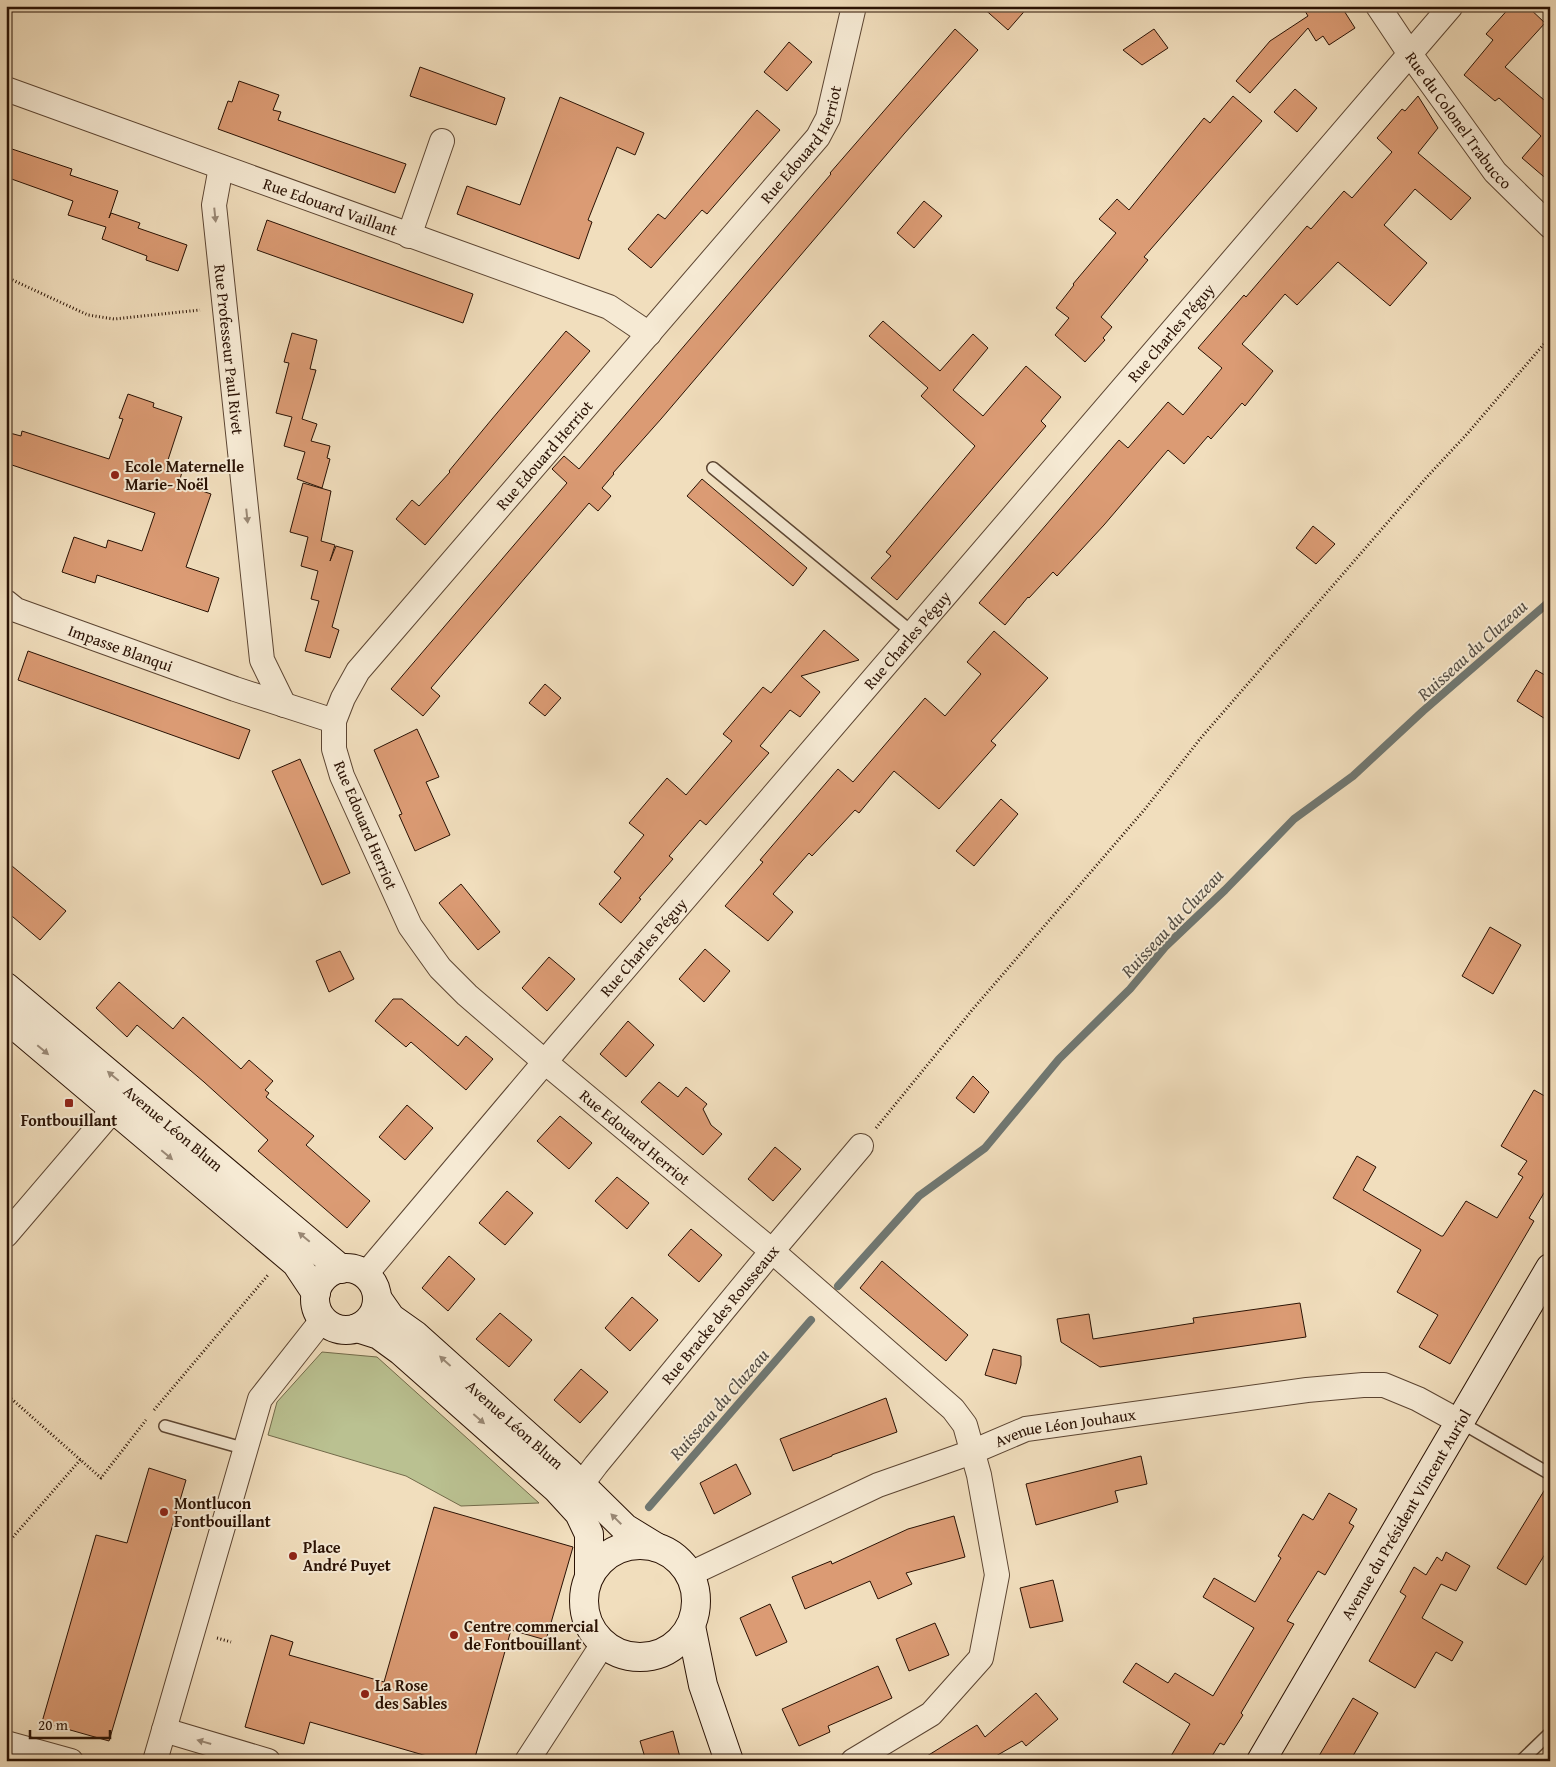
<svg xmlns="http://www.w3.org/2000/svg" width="1556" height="1767" viewBox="0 0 1556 1767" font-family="'Gentium Book Plus',serif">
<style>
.green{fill:#bac191;stroke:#726a4a}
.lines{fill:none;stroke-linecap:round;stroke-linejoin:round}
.stream{stroke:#707771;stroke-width:8}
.building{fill:#db9b74;stroke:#2a1204}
.service-casing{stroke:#5c4532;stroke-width:14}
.minor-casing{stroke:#5c4532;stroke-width:26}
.secondary-casing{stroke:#2a1204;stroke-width:30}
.path{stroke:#2a1204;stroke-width:3;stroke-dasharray:1 2.5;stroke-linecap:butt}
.service{stroke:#f6ead4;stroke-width:11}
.minor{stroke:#f6ead4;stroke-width:24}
.secondary{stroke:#f6ead4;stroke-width:28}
.oneway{fill:#9a8976}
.poi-dot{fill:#8f2418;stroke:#f6ead4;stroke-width:2}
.labels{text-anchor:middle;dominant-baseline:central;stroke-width:4;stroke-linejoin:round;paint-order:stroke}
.street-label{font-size:16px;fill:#2a1204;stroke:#f6ead4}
.poi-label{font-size:16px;font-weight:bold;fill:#2a1204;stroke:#f6ead4;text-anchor:start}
.water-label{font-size:18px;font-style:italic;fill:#534d44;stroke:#f6ead4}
</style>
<rect width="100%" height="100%" fill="#f1debd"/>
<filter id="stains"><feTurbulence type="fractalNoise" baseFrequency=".004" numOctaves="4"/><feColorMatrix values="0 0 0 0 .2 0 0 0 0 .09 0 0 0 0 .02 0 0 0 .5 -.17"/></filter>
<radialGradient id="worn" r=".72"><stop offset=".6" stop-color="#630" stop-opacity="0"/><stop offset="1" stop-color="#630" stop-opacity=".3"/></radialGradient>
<polygon class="green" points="322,1352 377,1357 539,1503 461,1506 406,1476 268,1435 277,1402"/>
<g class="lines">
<g class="stream">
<polyline points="838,1286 919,1196 985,1148 1059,1059 1130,989 1166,946 1225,890 1294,819 1353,776 1423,711 1550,601"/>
<polyline points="649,1507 811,1320"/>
</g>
</g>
<g class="building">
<polygon points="981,6 1029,6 1008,30"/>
<polygon points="1302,6 1341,6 1355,28 1329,45 1323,36 1316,41 1308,28 1250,93 1236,81 1270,41 1308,16"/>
<polygon points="1511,6 1527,6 1545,23 1505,67 1550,105 1550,182 1522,158 1541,136 1499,98 1495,101 1464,75 1493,40 1486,34"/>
<polygon points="955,29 978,50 904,134 661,419 613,473 614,474 602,488 611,496 598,511 589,503 431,688 440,696 423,716 391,689 567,483 552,469 564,456 579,469 831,174 830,173"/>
<polygon points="1154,29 1168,48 1142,65 1123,50"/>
<polygon points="789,42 812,62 787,91 764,72"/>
<polygon points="420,67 505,98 496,125 410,96"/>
<polygon points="239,81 279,95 273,110 281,112 278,120 406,164 395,193 218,129 228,101 232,102"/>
<polygon points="1295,89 1317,108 1297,132 1274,112"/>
<polygon points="1233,96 1262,121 1144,257 1148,260 1101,317 1112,327 1103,338 1105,340 1085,362 1055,335 1069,318 1056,308 1074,285 1073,284 1116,233 1099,219 1117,199 1129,210 1204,118 1210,123"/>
<polygon points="1418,96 1438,128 1418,153 1471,198 1451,220 1415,189 1384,225 1427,263 1390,306 1338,262 1297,305 1285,294 1242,344 1273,371 1245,406 1242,403 1211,439 1208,436 1184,464 1168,450 1104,525 1057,576 1053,572 1029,598 1028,597 1005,625 979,603 1119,440 1128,448 1168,402 1183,415 1222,368 1198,348 1244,295 1246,297 1307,226 1311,229 1344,191 1352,198 1392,152 1377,138 1402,109 1405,111"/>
<polygon points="560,97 644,133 635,155 617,147 588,220 592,222 579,259 457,214 467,186 520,205"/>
<polygon points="757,110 780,130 707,214 702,210 651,268 628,249 658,214 665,219"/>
<polygon points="6,147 72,169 70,175 118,191 109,218 111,213 140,223 138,228 187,245 178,271 146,260 147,256 102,239 106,227 68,215 73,201 6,177"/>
<polygon points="924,201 942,216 914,248 897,233"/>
<polygon points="267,220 473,294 463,323 257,250"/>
<polygon points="883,321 940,371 973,334 988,348 953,390 983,416 1026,366 1061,397 1041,421 1046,426 897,600 871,578 891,556 886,552 975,446 921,396 928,388 869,336"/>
<polygon points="566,331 590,351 425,545 396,519 412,500 419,506 450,472 449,471 492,419"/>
<polygon points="292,333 317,340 310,369 316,370 302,419 317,424 311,441 330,446 327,458 330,459 322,488 297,479 305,452 284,446 292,417 276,413 289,363 284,362"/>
<polygon points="128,394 154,403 153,407 182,417 166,466 182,472 179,483 211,494 186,567 219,578 208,612 97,575 95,583 62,572 74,537 106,548 108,540 142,551 155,513 6,463 6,432 21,436 22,431 109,459 123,419 119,418"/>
<polygon points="702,479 807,568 793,586 687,496"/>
<polygon points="303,483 331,491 321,541 335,545 330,561 336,546 353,551 332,627 339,630 330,658 305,651 319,601 311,599 318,571 301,566 308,537 290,532"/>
<polygon points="1313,526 1335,544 1316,564 1296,548"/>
<polygon points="824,630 859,660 801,676 820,692 800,717 790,710 760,746 769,753 706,825 700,820 669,856 673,859 639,898 641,899 621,923 599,904 621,878 614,872 644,835 629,823 667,778 686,795 732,741 723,734 763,687 771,693"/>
<polygon points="994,631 1048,678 991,741 996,745 939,809 894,771 859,813 855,810 812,856 809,853 773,894 793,912 768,941 725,906 763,862 760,860 838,769 853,782 925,698 945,716 981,674 967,662"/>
<polygon points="28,651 250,730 239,759 18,680"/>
<polygon points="1536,670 1550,678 1550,722 1517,701"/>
<polygon points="545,684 561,698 545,716 529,703"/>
<polygon points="417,729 439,777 426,782 450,835 415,851 399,815 402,814 374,750"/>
<polygon points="300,759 350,873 322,885 272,771"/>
<polygon points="1001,799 1018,814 974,866 956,851"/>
<polygon points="6,861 66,911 40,940 6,911"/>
<polygon points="461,884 500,932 478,950 439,903"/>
<polygon points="1490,927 1521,945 1493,994 1462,976"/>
<polygon points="705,949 730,971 704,1002 679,979"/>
<polygon points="340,951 354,979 329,992 316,961"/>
<polygon points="549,957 575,979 547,1011 522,988"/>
<polygon points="119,982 173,1029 183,1017 241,1069 249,1060 273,1081 265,1090 269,1093 266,1097 314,1136 306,1145 370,1201 347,1228 258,1151 268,1140 204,1082 137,1025 127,1037 96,1008"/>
<polygon points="393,999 402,999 458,1046 466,1036 493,1059 466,1090 411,1042 406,1047 375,1021"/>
<polygon points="628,1021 654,1045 626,1077 600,1054"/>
<polygon points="973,1076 989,1092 974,1113 956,1098"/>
<polygon points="659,1082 678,1097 686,1087 707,1104 703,1109 711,1125 722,1134 703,1155 641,1102"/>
<polygon points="1534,1090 1550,1099 1550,1183 1529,1218 1534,1221 1450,1364 1419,1347 1438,1315 1397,1292 1421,1250 1333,1198 1357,1156 1376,1167 1363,1190 1441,1236 1443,1236 1466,1201 1497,1218 1523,1177 1518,1174 1527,1161 1501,1146"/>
<polygon points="407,1105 433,1128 405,1160 379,1137"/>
<polygon points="560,1116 592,1143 569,1169 537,1141"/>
<polygon points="775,1147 801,1169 773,1201 748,1179"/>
<polygon points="617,1177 649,1203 627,1229 595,1201"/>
<polygon points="507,1191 533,1213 505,1245 479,1223"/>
<polygon points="691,1229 722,1255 699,1282 668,1255"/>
<polygon points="449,1256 475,1279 448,1311 422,1288"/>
<polygon points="882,1261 968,1335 946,1361 860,1288"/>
<polygon points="632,1297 658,1320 630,1351 605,1328"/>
<polygon points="1300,1303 1306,1337 1100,1367 1061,1342 1057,1319 1089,1314 1093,1339 1194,1323 1193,1318"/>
<polygon points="500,1313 532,1340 509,1367 476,1339"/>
<polygon points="993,1349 1021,1356 1021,1365 1016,1384 985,1375"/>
<polygon points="581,1369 608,1392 580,1423 554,1400"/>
<polygon points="886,1398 897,1432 832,1455 832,1456 793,1471 780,1439"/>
<polygon points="1141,1456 1147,1484 1115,1491 1118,1502 1036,1525 1026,1484"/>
<polygon points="736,1464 751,1494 714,1514 700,1483"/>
<polygon points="149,1468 186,1480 109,1741 42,1722 96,1535 127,1543"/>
<polygon points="1550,1481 1550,1546 1526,1585 1497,1568"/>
<polygon points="1329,1493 1357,1509 1349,1523 1354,1526 1325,1575 1318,1571 1287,1621 1294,1624 1241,1713 1243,1715 1224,1745 1220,1743 1209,1761 1168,1761 1190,1724 1123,1682 1136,1663 1168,1683 1175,1673 1213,1696 1254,1628 1203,1597 1214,1578 1255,1602 1281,1558 1278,1556 1303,1514 1313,1520"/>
<polygon points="434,1507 573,1547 546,1640 511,1630 474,1761 444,1761 310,1722 304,1744 245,1727 271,1635 293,1642 289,1655 384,1682"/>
<polygon points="954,1516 965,1557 906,1573 912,1584 878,1599 870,1581 805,1609 792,1577 831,1561 832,1564 908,1529"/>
<polygon points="1446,1552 1470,1566 1456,1591 1441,1584 1422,1618 1463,1642 1452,1661 1436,1652 1415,1688 1369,1661 1406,1596 1400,1592 1414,1567 1426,1575 1437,1557 1442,1561"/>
<polygon points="1053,1580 1063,1621 1030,1628 1020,1588"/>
<polygon points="770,1604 787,1642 756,1656 740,1618"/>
<polygon points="935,1623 949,1655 909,1671 896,1639"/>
<polygon points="878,1666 892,1698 828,1726 830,1732 799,1746 782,1709"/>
<polygon points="1036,1693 1058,1719 1026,1746 1022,1741 996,1756 999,1761 919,1761 977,1725 985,1737"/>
<polygon points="1353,1698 1378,1713 1350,1761 1316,1761"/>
<polygon points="673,1731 681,1761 646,1761 640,1741"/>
</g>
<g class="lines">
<defs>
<g id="service">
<polyline points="713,468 913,633"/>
<polyline points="1460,1422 1550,1474"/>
<polyline points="165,1426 246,1449"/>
<polyline points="1521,1761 1550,1733"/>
</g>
<g id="minor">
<path id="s1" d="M1378,6L1410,54L1495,172L1550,226"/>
<path id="s2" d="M6,89L609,307L649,334"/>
<path id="s3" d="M221,167L214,205L262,660L284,705"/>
<polyline points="409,236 442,141"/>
<path id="s4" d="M6,602L16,610L235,689L334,721"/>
<polyline points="6,1235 106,1118 116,1111"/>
<path id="s5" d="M365,1275L560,1044L1451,6"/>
<path id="s6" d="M581,1485L596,1465L772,1251L861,1146"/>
<path id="s7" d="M690,1574L878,1485L972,1452L1026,1429L1307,1390L1363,1385H1384L1418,1399L1460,1422"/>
<polyline points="164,1730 268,1761"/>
<polyline points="6,1743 71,1761"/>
<polyline points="155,1761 260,1399 323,1319"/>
<polyline points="527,1761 603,1644"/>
<path id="s8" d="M853,1761L931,1714L981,1658L997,1575L979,1475L965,1425L953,1409L772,1251L545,1062L467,995L440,968L410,926L342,776L334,749V721L343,698L358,671L818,137L828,118L854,6"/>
</g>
<g id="secondary">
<path id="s9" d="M6,987L341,1269"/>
<polyline points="6,1018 296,1263 316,1293"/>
<circle cx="346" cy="1299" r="31"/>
<path id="s10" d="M377,1298L391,1318L415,1335L568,1472L625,1528L656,1547"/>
<polyline points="357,1328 379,1335 401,1351 557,1489 579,1513 589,1534 589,1576"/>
<circle cx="640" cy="1601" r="56"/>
<polyline points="691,1626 703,1685 729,1761"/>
<path id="s11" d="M1261,1761L1550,1268"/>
</g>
</defs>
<use href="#service" class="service-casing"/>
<use href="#minor" class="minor-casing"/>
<use href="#secondary" class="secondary-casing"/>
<g class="path">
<polyline points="6,277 88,315 114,319 200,310"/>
<polyline points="876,1128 973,1009 1145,809 1200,739 1426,478 1467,434 1550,337"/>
<polyline points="6,1394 101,1478 146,1420"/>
<polyline points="154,1410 268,1275"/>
<polyline points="6,1545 81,1459"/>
<polyline points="217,1638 231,1642"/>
</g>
<use href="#service" class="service"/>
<use href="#minor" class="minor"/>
<use href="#secondary" class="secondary"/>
</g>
<defs><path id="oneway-solid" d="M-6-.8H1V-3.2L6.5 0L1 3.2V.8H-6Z" transform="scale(1.25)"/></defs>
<g class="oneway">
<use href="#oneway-solid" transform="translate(215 215) rotate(84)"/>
<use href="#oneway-solid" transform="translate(247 516) rotate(84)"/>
<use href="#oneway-solid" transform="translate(43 1050) rotate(40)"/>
<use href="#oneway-solid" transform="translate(113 1076) rotate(-140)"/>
<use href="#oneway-solid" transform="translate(167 1155) rotate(40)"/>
<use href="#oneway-solid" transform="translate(304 1237) rotate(-140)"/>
<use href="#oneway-solid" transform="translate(445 1361) rotate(-138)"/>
<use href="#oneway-solid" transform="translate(479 1419) rotate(41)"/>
<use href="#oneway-solid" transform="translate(616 1519) rotate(-135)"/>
<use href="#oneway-solid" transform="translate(204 1742) rotate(-164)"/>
</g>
<g class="poi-dot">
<circle cx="115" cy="475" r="5"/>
<rect x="64" y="1098" width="10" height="10" rx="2.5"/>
<circle cx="164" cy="1512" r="5"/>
<circle cx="293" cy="1556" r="5"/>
<circle cx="454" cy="1635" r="5"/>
<circle cx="365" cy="1694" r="5"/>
</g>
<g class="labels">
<g class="street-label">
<text stroke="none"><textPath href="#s1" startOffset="140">Rue du Colonel Trabucco</textPath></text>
<text stroke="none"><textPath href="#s8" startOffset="2119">Rue Edouard Herriot</textPath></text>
<text stroke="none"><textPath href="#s2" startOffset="345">Rue Edouard Vaillant</textPath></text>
<text stroke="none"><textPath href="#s5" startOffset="1240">Rue Charles Péguy</textPath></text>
<text stroke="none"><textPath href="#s3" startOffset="184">Rue Professeur Paul Rivet</textPath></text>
<text stroke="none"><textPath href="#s8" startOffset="1714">Rue Edouard Herriot</textPath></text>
<text stroke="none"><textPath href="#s5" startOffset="835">Rue Charles Péguy</textPath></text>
<text stroke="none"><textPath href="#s4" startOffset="124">Impasse Blanqui</textPath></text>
<text transform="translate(366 825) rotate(67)">Rue Edouard Herriot</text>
<text stroke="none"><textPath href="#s5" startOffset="430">Rue Charles Péguy</textPath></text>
<text stroke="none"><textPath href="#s9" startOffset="219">Avenue Léon Blum</textPath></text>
<text transform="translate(635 1137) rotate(40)">Rue Edouard Herriot</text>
<text stroke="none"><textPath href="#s6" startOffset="220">Rue Bracke des Rousseaux</textPath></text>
<text stroke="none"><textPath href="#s10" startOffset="188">Avenue Léon Blum</textPath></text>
<text stroke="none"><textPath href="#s7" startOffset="405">Avenue Léon Jouhaux</textPath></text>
<text stroke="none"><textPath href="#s11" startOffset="286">Avenue du Président Vincent Auriol</textPath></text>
</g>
<g class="poi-label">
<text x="125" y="466">Ecole Maternelle<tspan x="125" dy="18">Marie- Noël</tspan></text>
<text x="69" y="1120" text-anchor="middle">Fontbouillant</text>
<text x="174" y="1503">Montlucon<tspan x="174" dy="18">Fontbouillant</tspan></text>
<text x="303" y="1547">Place<tspan x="303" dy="18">André Puyet</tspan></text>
<text x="464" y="1626">Centre commercial<tspan x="464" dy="18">de Fontbouillant</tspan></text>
<text x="375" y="1685">La Rose<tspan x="375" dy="18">des Sables</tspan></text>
</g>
<g class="water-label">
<text transform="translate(1472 650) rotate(-42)">Ruisseau du Cluzeau</text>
<text transform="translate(1172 923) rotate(-47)">Ruisseau du Cluzeau</text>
<text transform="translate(719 1404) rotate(-49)">Ruisseau du Cluzeau</text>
</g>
</g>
<rect width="1556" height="1767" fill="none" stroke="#f1debd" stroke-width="25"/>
<rect x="8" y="8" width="1541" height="1752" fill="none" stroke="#2a1204" stroke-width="2.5"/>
<rect x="12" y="12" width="1531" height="1742" fill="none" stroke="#2a1204"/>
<path d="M30 1730v8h80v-8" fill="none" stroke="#2a1204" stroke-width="2.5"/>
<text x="38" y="1730" font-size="15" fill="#2a1204" stroke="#f6ead4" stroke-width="4" paint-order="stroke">20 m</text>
<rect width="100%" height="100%" filter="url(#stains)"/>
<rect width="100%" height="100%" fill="url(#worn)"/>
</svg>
